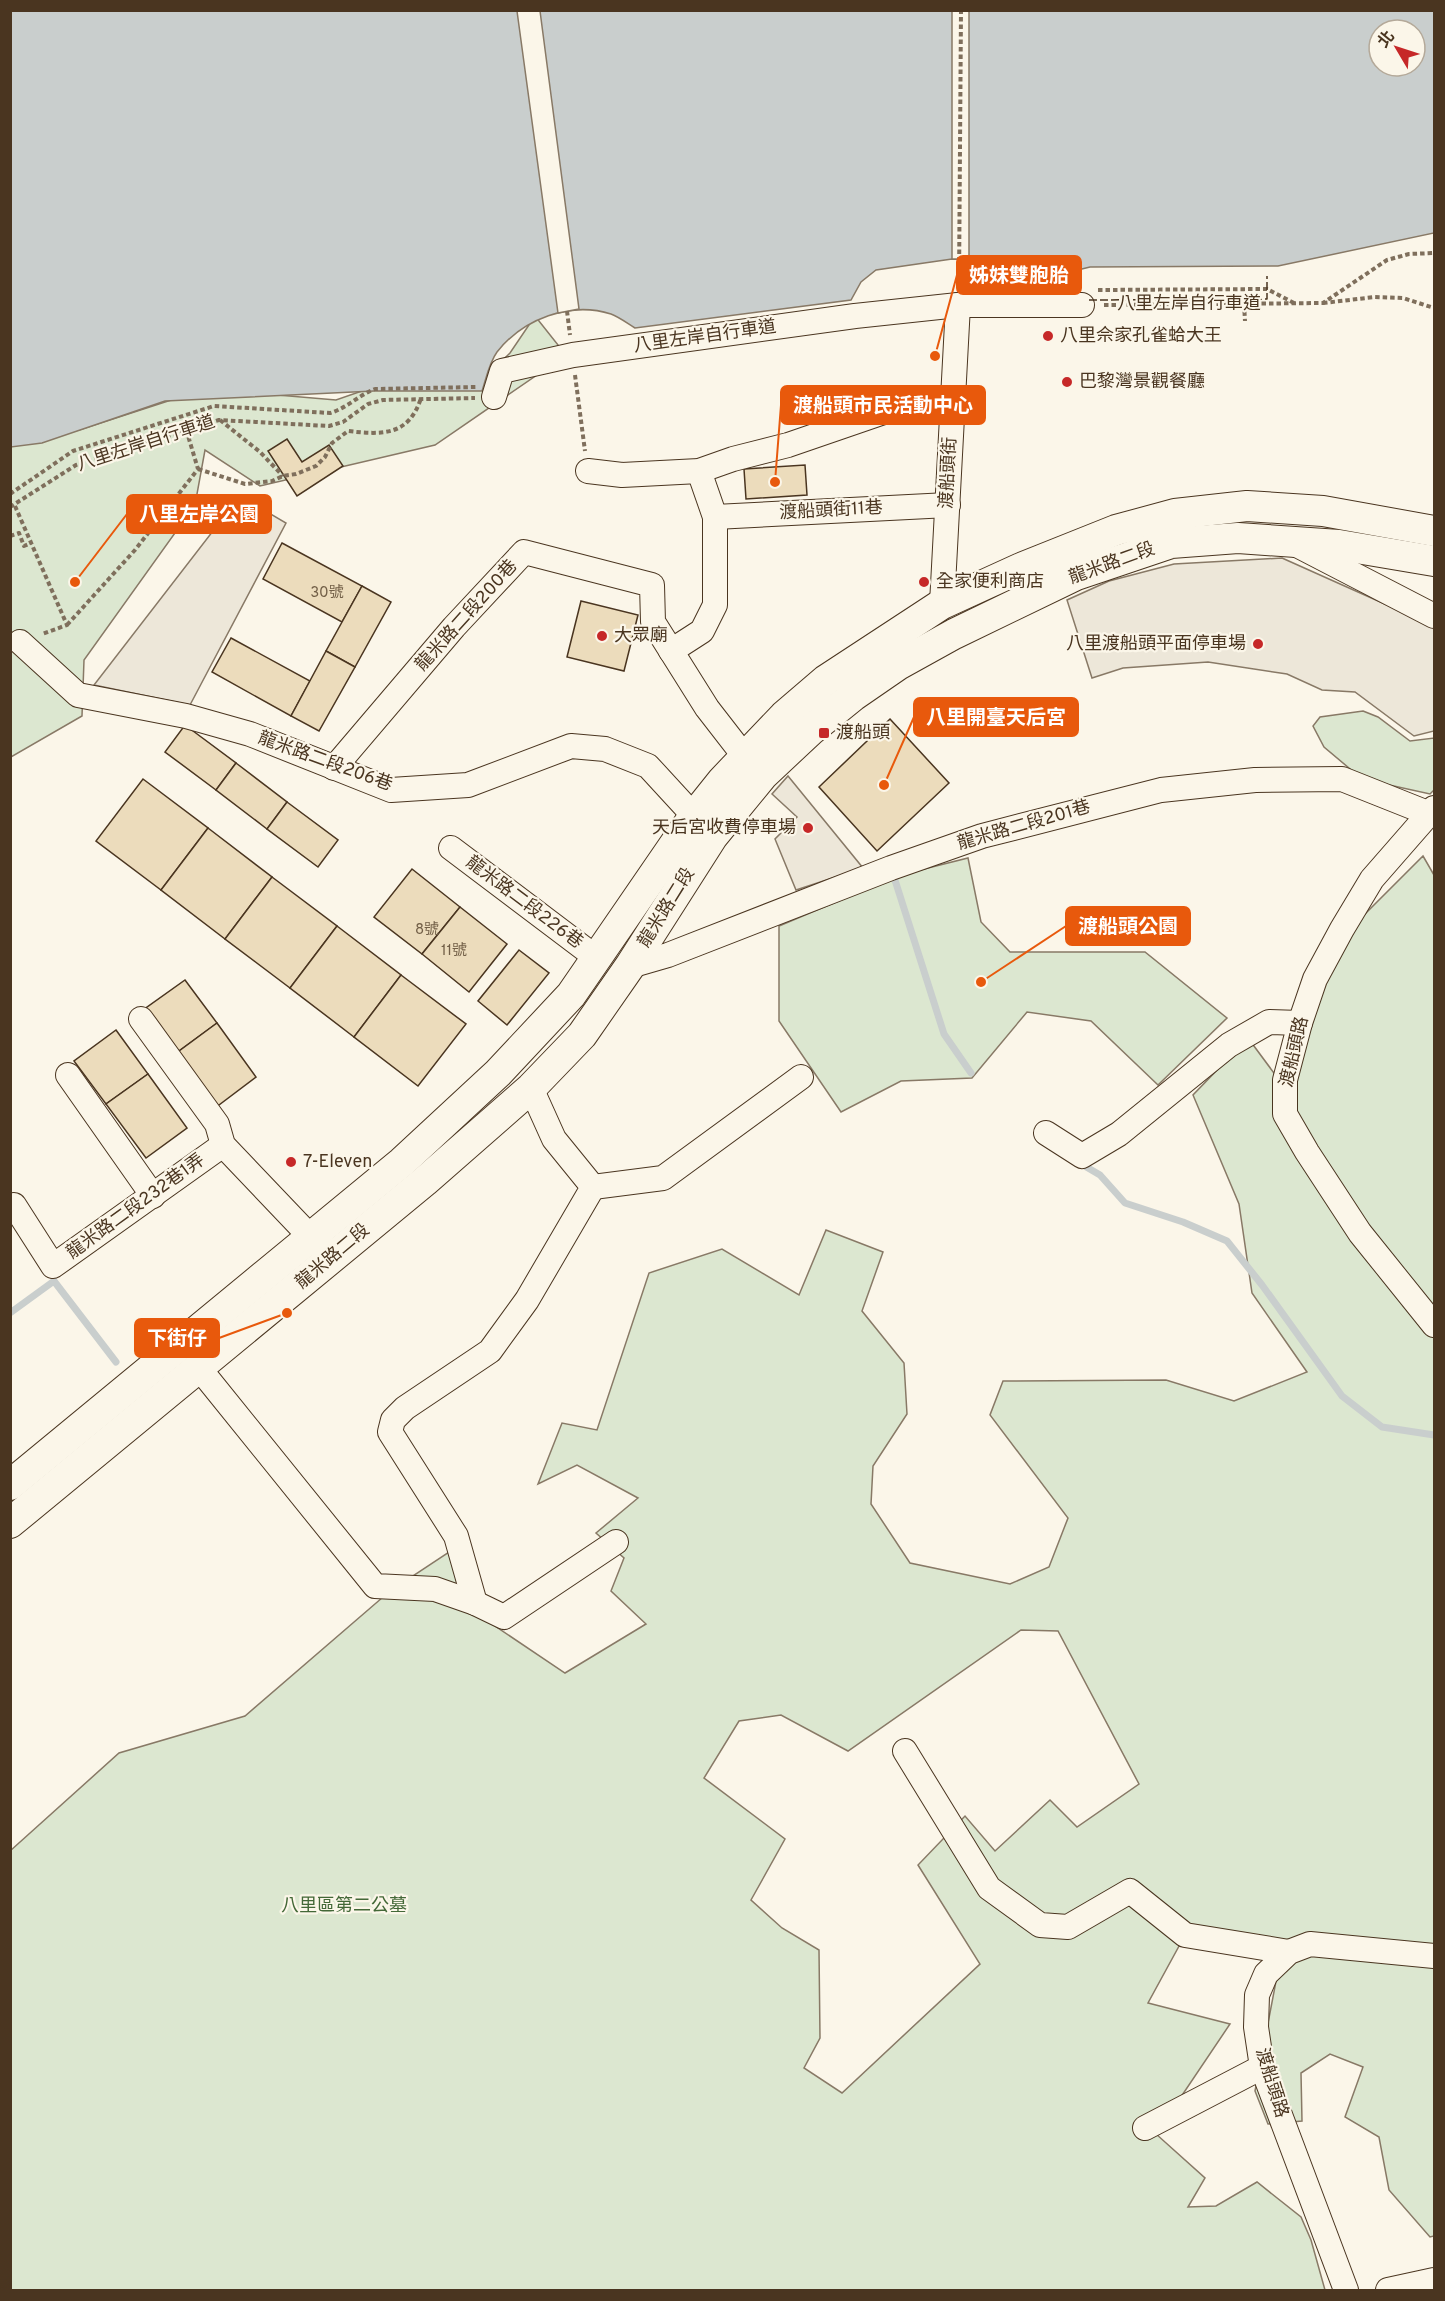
<svg xmlns="http://www.w3.org/2000/svg" width="1445" height="2301" viewBox="0 0 1445 2301" font-family="Overpass,'Noto Sans TC',sans-serif">
<style>
.green{fill:#dce7d0;stroke:#887966;stroke-width:1.5;fill-rule:evenodd}
.parking{fill:#ede7d9;stroke:#887966;stroke-width:1.5}
.water{fill:#c9cecd;stroke:#887966;stroke-width:1.5;fill-rule:evenodd}
.pier{fill:#fbf6e9;stroke:#887966;stroke-width:1.5}
.lines{fill:none;stroke-linecap:round;stroke-linejoin:round}
.stream{stroke:#c9cecd;stroke-width:7}
.building{fill:#ecdcbc;stroke:#4a3520;stroke-width:1.5}
.minor-casing{stroke:#4a3520;stroke-width:26}
.major-casing{stroke:#4a3520;stroke-width:32}
.path{stroke:#7f6f5c;stroke-width:4;stroke-dasharray:4.5 3;stroke-linecap:butt}
.minor{stroke:#fbf6e9;stroke-width:24}
.major{stroke:#fbf6e9;stroke-width:30}
.fence{stroke:#4a3520;stroke-width:1.5;stroke-dasharray:8 3;stroke-linecap:butt}
.poi-dot{fill:#c62828;stroke:#fbf6e9;stroke-width:2}
.labels{text-anchor:middle;dominant-baseline:central;stroke-width:4.5;stroke-linejoin:round;paint-order:stroke}
.number-label{font-size:15px;fill:#725f47}
.street-label{font-size:18px;fill:#4a3520;stroke:#fbf6e9}
.poi-label{font-size:18px;fill:#4a3520;stroke:#fbf6e9;text-anchor:start}
.park-label{font-size:18px;fill:#436837;stroke:#fbf6e9}
.leader{fill:none;stroke:#e8590c;stroke-width:2}
.callout-dot{fill:#e8590c;stroke:#fbf6e9;stroke-width:2}
.callout{fill:#e8590c;stroke:#e8590c;stroke-width:2}
.callout-label{font-size:20px;text-anchor:middle;font-weight:bold;fill:#fff}
</style>
<rect width="100%" height="100%" fill="#fbf6e9"/>
<g class="green">
<polygon points="535,316 566,355 435,445 260,486 205,450 195,505 84,660 82,716 11,757 11,443 79,430 205,389 336,400 408,375 478,384 510,353"/>
<polygon points="1363,711 1378,717 1410,741 1434,738 1434,790 1430,794 1362,779 1324,747 1313,726 1320,717"/>
<path d="M1423,856L1434,875V2236L1430,2237L1389,2190L1379,2137L1345,2117L1363,2067L1330,2054L1301,2073L1302,2121L1268,2124L1255,2091L1282,1950L1184,1937L1148,2003L1230,2024L1156,2134L1205,2178L1188,2207L1216,2206L1257,2182L1301,2217L1311,2240L1325,2290H11L10,1851L119,1753L245,1716L390,1591L449,1552L489,1622L565,1673L646,1624L611,1591L624,1558L596,1533L638,1498L577,1465L538,1484L562,1423L597,1430L649,1273L722,1249L799,1295L826,1230L883,1252L862,1311L904,1363L907,1414L873,1466L871,1504L910,1563L1010,1584L1049,1567L1068,1518L990,1415L1003,1381L1166,1380L1234,1401L1307,1372L1252,1293L1239,1204L1193,1095L1248,1038L1291,1096L1310,1013L1343,936ZM1021,1630L1058,1631L1139,1784L1077,1827L1050,1800L995,1851L965,1816L918,1865L980,1964L842,2093L804,2068L820,2038L819,1950L782,1928L751,1900L785,1839L704,1778L739,1721L781,1715L848,1751Z"/>
<polygon points="968,858 981,922 1010,952 1145,952 1227,1018 1158,1085 1091,1021 1027,1012 972,1078 901,1081 841,1112 779,1021 779,926 900,875"/>
</g>
<g class="parking">
<polygon points="240,496 286,523 190,705 94,685"/>
<polygon points="1282,558 1434,626 1434,731 1414,736 1355,692 1322,690 1287,674 1208,662 1123,668 1092,678 1067,600 1109,581 1174,564"/>
<polygon points="788,776 863,868 796,890 775,839 797,817 772,794"/>
</g>
<path class="water" d="M10,11H1434V233L1278,266L1090,267L1045,278L1011,262L952,259L876,270L861,282L851,300L635,328C627,323 619,317 611,314C570,301 523,319 497,352C489,363 486,379 482,391H374L165,401L42,443L11,447ZM1379,30H1415V66H1379Z"/>
<g class="pier">
<polygon points="517,11 540,11 579,309 558,313"/>
<polygon points="969,11 969,259 952,259 952,11"/>
</g>
<g class="lines">
<g class="stream">
<polyline points="894,877 944,1034 971,1073"/>
<polyline points="1083,1165 1100,1175 1125,1203 1183,1222 1227,1241 1262,1285 1342,1396 1382,1427 1434,1435"/>
<polyline points="10,1313 54,1281 116,1362"/>
</g>
</g>
<g class="building">
<polygon points="287,439 302,462 329,445 343,466 297,496 268,451"/>
<polygon points="805,465 807,495 746,499 744,469"/>
<polygon points="282,543 362,586 342,622 263,579"/>
<polygon points="362,586 391,602 355,667 326,651"/>
<polygon points="581,601 638,615 624,671 567,657"/>
<polygon points="231,638 310,681 291,716 212,672"/>
<polygon points="326,651 355,667 319,731 291,716"/>
<polygon points="890,719 949,783 877,851 819,787"/>
<polygon points="185,725 236,763 216,790 165,752"/>
<polygon points="236,763 287,802 267,829 216,790"/>
<polygon points="143,779 208,828 161,890 96,841"/>
<polygon points="287,802 338,840 318,867 267,829"/>
<polygon points="208,828 272,877 225,939 161,890"/>
<polygon points="412,869 460,907 422,954 374,917"/>
<polygon points="272,877 337,926 290,988 225,939"/>
<polygon points="460,907 507,944 469,992 422,954"/>
<polygon points="337,926 401,975 354,1037 290,988"/>
<polygon points="519,950 549,973 507,1025 478,1001"/>
<polygon points="401,975 466,1024 418,1086 354,1037"/>
<polygon points="185,980 217,1023 175,1054 143,1010"/>
<polygon points="217,1023 256,1077 215,1108 175,1054"/>
<polygon points="116,1030 148,1074 106,1104 74,1061"/>
<polygon points="148,1074 187,1128 146,1158 106,1104"/>
</g>
<g class="lines">
<defs>
<g id="minor">
<polyline points="494,397 502,371 573,355 855,316 958,305 1082,305"/>
<polyline points="588,471 622,475 699,471 733,459 788,445 884,412 953,399"/>
<polyline points="715,517 948,505"/>
<polyline points="1295,544 1434,616"/>
<polyline points="942,604 958,305"/>
<polyline points="20,642 78,695 186,716 250,734 391,790 468,785 571,746 605,749 648,766 694,816"/>
<polyline points="671,651 702,631 715,605 715,517 699,471"/>
<polyline points="334,768 454,627 524,552 652,585 653,622 707,708 745,757"/>
<polyline points="1434,808 1372,879 1342,929 1315,979 1300,1023 1285,1080 1285,1114 1307,1152 1360,1233 1434,1325"/>
<polyline points="451,848 598,959"/>
<polyline points="630,966 668,955 891,868 982,836 1161,790 1255,780 1342,779 1430,814"/>
<polyline points="141,1019 217,1124 223,1145 323,1250"/>
<polyline points="68,1075 153,1196"/>
<polyline points="1046,1133 1082,1156 1119,1134 1229,1045 1269,1022 1300,1023"/>
<polyline points="593,1187 663,1178 801,1077"/>
<polyline points="10,1207 14,1205 53,1266 223,1145"/>
<polyline points="199,1368 375,1586 435,1589 475,1603 504,1617 616,1542"/>
<polyline points="475,1603 456,1536 390,1432 393,1420 405,1408 490,1351 527,1300 593,1187 554,1139 531,1088"/>
<polyline points="905,1751 989,1888 1040,1925 1068,1927 1130,1891 1185,1935 1289,1952"/>
<polyline points="1145,2128 1262,2067"/>
<polyline points="1346,2290 1262,2067 1256,2027 1257,1995 1266,1974 1289,1952 1310,1944 1434,1956"/>
<polyline points="1388,2290 1434,2280"/>
</g>
<g id="major">
<polyline points="10,1485 402,1162 498,1073 571,995 694,816 722,781 784,716 826,680 942,604 1021,568 1116,530 1175,514 1247,506 1323,511 1434,531"/>
<polyline points="10,1523 425,1181 531,1088 582,1035 630,966 713,836 763,775 811,730 853,696 898,665 954,634 1076,575 1171,543 1238,538 1339,545 1434,561"/>
</g>
</defs>
<use href="#minor" class="minor-casing"/>
<use href="#major" class="major-casing"/>
<g class="path">
<polyline points="959,284 961,10"/>
<polyline points="1098,290 1267,289 1294,303"/>
<polyline points="1323,303 1375,297 1403,298 1434,308"/>
<polyline points="1244,304 1245,321"/>
<polyline points="1104,305 1323,303 1387,260 1409,254 1434,253"/>
<polyline points="567,311 570,335"/>
<polyline points="575,375 585,451"/>
<polyline points="220,420 260,452 283,476"/>
<path d="M198,469L245,484L272,481L283,476L296,474L316,466L325,457L332,443L348,431C382,435 409,436 421,398"/>
<path d="M10,494L73,451L214,406L330,413C347,408 359,395 375,389L476,387"/>
<polyline points="15,506 67,625 42,634"/>
<polyline points="10,507 76,465 219,420 329,426 343,422 368,404 383,400 475,398"/>
<polyline points="10,536 19,533 24,546 31,543"/>
<polyline points="67,625 135,550 198,469 186,429"/>
</g>
<use href="#minor" class="minor"/>
<use href="#major" class="major"/>
<g class="fence">
<polyline points="1078,293 1078,279"/>
<polyline points="1089,300 1267,299 1267,276"/>
</g>
</g>
<g class="poi-dot">
<circle cx="1048" cy="336" r="6"/>
<circle cx="1067" cy="382" r="6"/>
<circle cx="924" cy="582" r="6"/>
<circle cx="602" cy="636" r="6"/>
<circle cx="1258" cy="644" r="6"/>
<rect x="818" y="727" width="12" height="12" rx="3"/>
<circle cx="808" cy="828" r="6"/>
<circle cx="291" cy="1162" r="6"/>
</g>
<g class="labels">
<g class="number-label">
<text x="327" y="593">30號</text>
<text x="427" y="930">8號</text>
<text x="454" y="951">11號</text>
</g>
<g class="street-label">
<text x="1189" y="304">八里左岸自行車道</text>
<text transform="translate(705 337) rotate(-8)">八里左岸自行車道</text>
<text transform="translate(146 444) rotate(-18)">八里左岸自行車道</text>
<text transform="translate(949 473) rotate(-87)">渡船頭街</text>
<text transform="translate(831 511) rotate(-3)">渡船頭街11巷</text>
<text transform="translate(1112 564) rotate(-20)">龍米路二段</text>
<text transform="translate(467 616) rotate(-48)">龍米路二段200巷</text>
<text transform="translate(325 762) rotate(20)">龍米路二段206巷</text>
<text transform="translate(1024 826) rotate(-16)">龍米路二段201巷</text>
<text transform="translate(524 903) rotate(37)">龍米路二段226巷</text>
<text transform="translate(667 908) rotate(-58)">龍米路二段</text>
<text transform="translate(1295 1052) rotate(-77)">渡船頭路</text>
<text transform="translate(136 1207) rotate(-36)">龍米路二段232巷1弄</text>
<text transform="translate(333 1257) rotate(-40)">龍米路二段</text>
<text transform="translate(1271 2083) rotate(73)">渡船頭路</text>
</g>
<g class="poi-label">
<text x="1060" y="336">八里佘家孔雀蛤大王</text>
<text x="1079" y="382">巴黎灣景觀餐廳</text>
<text x="936" y="582">全家便利商店</text>
<text x="614" y="636">大眾廟</text>
<text x="1246" y="644" text-anchor="end">八里渡船頭平面停車場</text>
<text x="836" y="733">渡船頭</text>
<text x="796" y="828" text-anchor="end">天后宮收費停車場</text>
<text x="303" y="1162">7-Eleven</text>
</g>
<g class="park-label">
<text x="344" y="1906">八里區第二公墓</text>
</g>
</g>
<path class="leader" d="M935 356L957 275M775 482L781 405M75 582L127 514M884 785L914 717M981 982L1066 926M287 1313L219 1338"/>
<g class="callout-dot">
<circle cx="935" cy="356" r="6"/>
<circle cx="775" cy="482" r="6"/>
<circle cx="75" cy="582" r="6"/>
<circle cx="884" cy="785" r="6"/>
<circle cx="981" cy="982" r="6"/>
<circle cx="287" cy="1313" r="6"/>
</g>
<g class="callout">
<rect x="957" y="256" width="124" height="38" rx="6"/>
<rect x="781" y="386" width="204" height="38" rx="6"/>
<rect x="127" y="495" width="144" height="38" rx="6"/>
<rect x="914" y="698" width="164" height="38" rx="6"/>
<rect x="1066" y="907" width="124" height="38" rx="6"/>
<rect x="135" y="1319" width="84" height="38" rx="6"/>
</g>
<g class="callout-label">
<text x="1019" y="282">姊妹雙胞胎</text>
<text x="883" y="412">渡船頭市民活動中心</text>
<text x="199" y="521">八里左岸公園</text>
<text x="996" y="724">八里開臺天后宮</text>
<text x="1128" y="933">渡船頭公園</text>
<text x="177" y="1345">下街仔</text>
</g>
<rect width="1445" height="2301" fill="none" stroke="#4a3520" stroke-width="24"/>
<g transform="translate(1397 48) rotate(309)"><circle r="28" fill="#fbf6e9" stroke="#b4a999" stroke-width="1.5"/>
<path d="M0-4.5L10 22L0 15L-10 22Z" fill="#c62828"/>
<text y="-9" font-size="16" font-weight="bold" text-anchor="middle" fill="#4a3520">北</text>
</g>
</svg>
